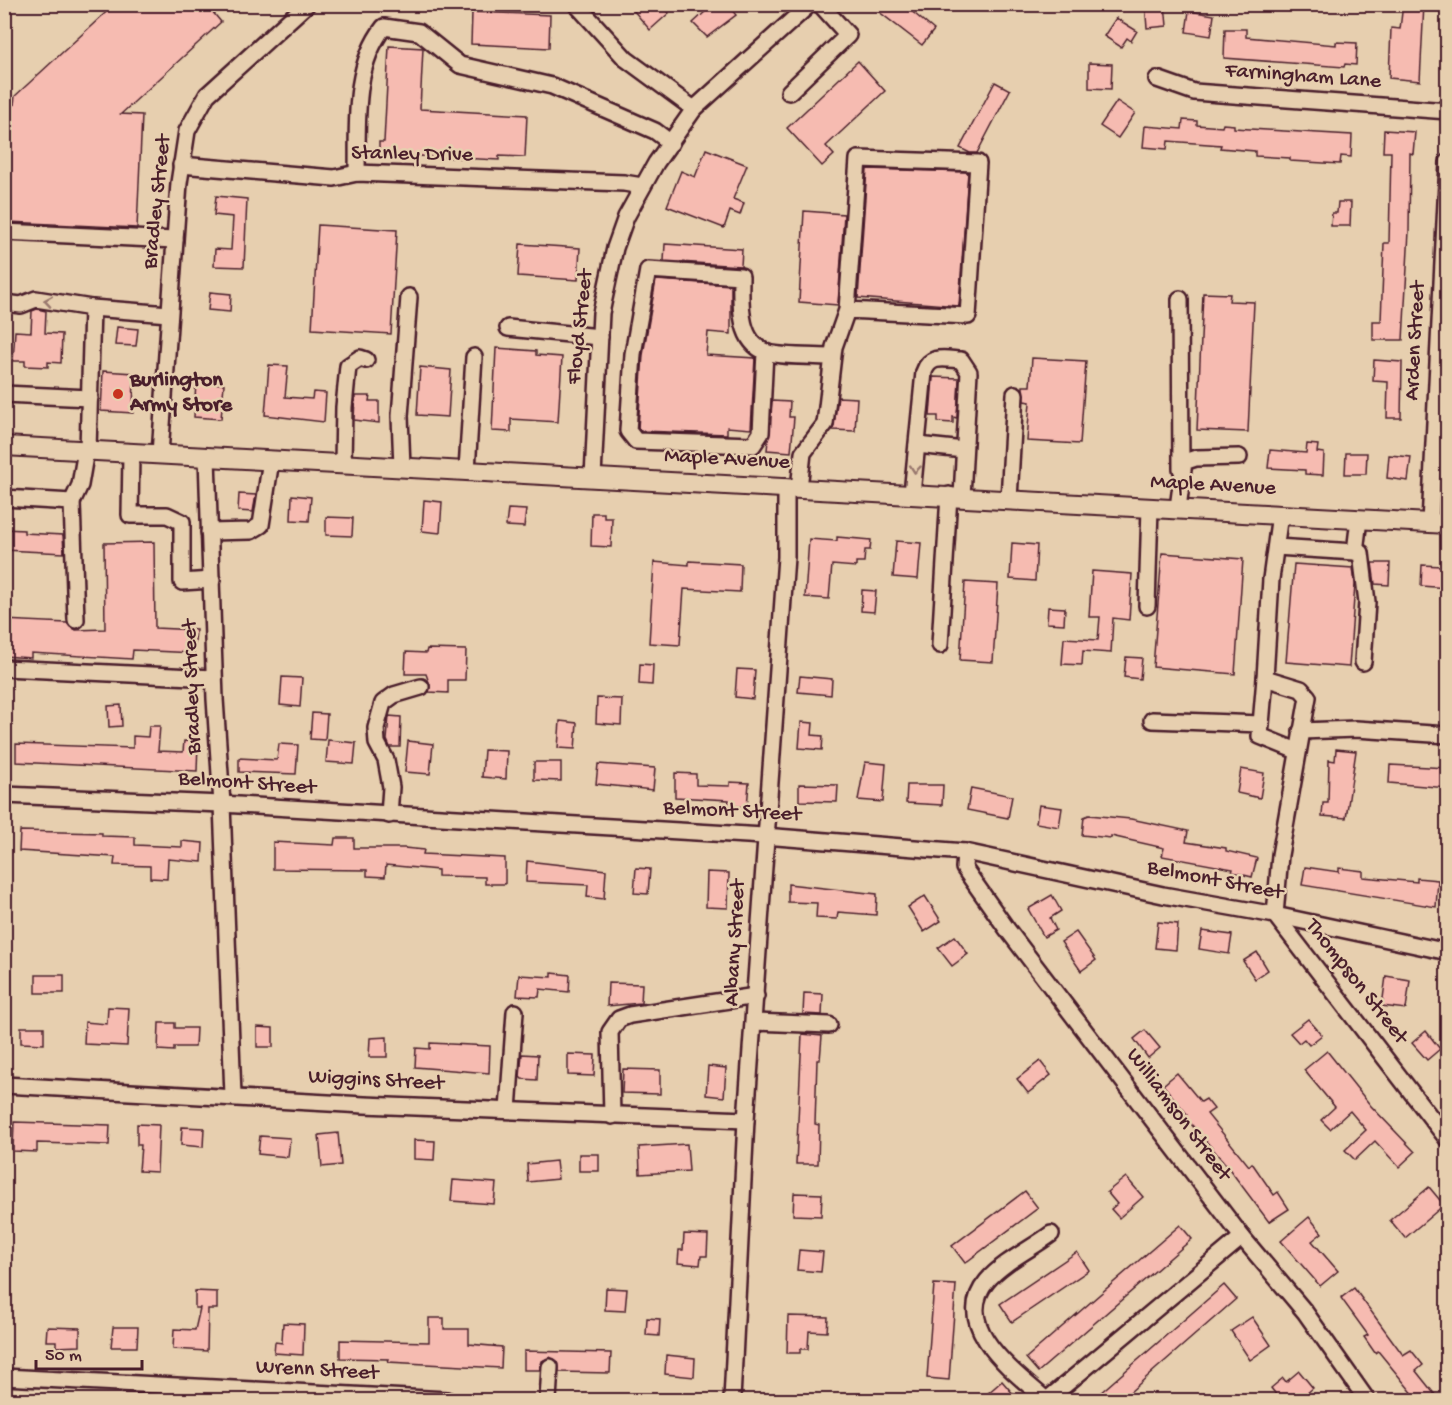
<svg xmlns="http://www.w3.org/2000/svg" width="1452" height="1405" viewBox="0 0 1452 1405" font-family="'Gochi Hand',sans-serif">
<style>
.building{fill:#f6bbb1;stroke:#4a1f2b;stroke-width:1.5}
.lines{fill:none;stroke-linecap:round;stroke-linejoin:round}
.minor-casing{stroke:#4a1f2b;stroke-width:20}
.major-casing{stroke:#4a1f2b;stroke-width:22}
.minor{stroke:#e7cfaf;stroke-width:15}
.major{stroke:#e7cfaf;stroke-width:18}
.oneway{stroke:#98776d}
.poi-dot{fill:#c8321e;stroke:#e7cfaf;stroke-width:2}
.labels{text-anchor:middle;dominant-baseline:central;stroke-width:5;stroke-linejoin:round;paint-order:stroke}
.street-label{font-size:22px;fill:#4a1f2b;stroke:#e7cfaf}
.poi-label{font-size:22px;font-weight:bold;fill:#4a1f2b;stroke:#e7cfaf;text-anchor:start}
</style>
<rect width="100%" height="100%" fill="#e7cfaf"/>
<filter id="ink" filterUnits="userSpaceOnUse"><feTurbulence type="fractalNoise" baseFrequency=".0167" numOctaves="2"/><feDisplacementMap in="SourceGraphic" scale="12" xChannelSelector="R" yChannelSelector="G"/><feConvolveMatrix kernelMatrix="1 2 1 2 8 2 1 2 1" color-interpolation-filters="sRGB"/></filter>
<g filter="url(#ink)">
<g class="building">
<polygon points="115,4 206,4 221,22 121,114 142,115 137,228 8,222 9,201 4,201 4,151 10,152 12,120 4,119 4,105 14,105 15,96"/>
<polygon points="628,4 662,4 669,13 650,30"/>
<polygon points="700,4 727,4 736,15 707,37 693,23 706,11"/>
<polygon points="883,4 903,4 934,30 922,45 878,11"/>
<polygon points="1145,4 1165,4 1167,26 1147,28"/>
<polygon points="1403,4 1424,4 1420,81 1389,78 1391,28 1400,29"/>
<polygon points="1189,11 1214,15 1211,36 1186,32"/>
<polygon points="472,12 550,15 549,48 471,44"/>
<polygon points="1116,18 1137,31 1131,41 1127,38 1121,47 1104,36"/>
<polygon points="1225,29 1246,29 1246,37 1336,45 1336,42 1357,43 1356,65 1345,64 1344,67 1224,58"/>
<polygon points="389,46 423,48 420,109 527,115 525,157 499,156 499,160 379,154 379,142 384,142"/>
<polygon points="858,61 885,91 826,146 834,155 822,166 787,128"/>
<polygon points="1089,63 1112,64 1111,89 1089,88"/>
<polygon points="995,82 1010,90 977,153 970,153 960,148"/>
<polygon points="1117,101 1135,113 1118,138 1100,126"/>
<polygon points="1183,120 1197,121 1197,125 1222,127 1223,124 1234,125 1234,128 1352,135 1351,157 1341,156 1340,164 1290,161 1290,158 1255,156 1255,151 1220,148 1221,145 1168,141 1167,149 1143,147 1145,126 1182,129"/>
<polygon points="1384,130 1415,132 1413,154 1410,153 1409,231 1403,340 1373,340 1373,321 1381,321 1384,243 1389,243 1391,152 1383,152"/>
<polygon points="706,149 747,165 733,199 744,203 740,215 730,211 724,228 667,206 681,171 695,177"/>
<polygon points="867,169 968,172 959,306 858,298"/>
<polygon points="216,196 247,199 244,267 214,266 215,249 231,250 233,217 214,215"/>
<polygon points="1338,202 1351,202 1350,226 1331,226 1332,213 1337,213"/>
<polygon points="804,211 844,214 838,305 799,302"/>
<polygon points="318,225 397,230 391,334 312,329"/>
<polygon points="520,244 580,248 578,280 518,276"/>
<polygon points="665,244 742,249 741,266 664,261"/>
<polygon points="656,280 731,285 731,334 708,332 706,355 755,358 751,429 727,427 727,434 641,431 638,428 643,355"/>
<polygon points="210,292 231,294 230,312 208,310"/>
<polygon points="1203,293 1230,294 1229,301 1254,302 1248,432 1197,430"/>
<polygon points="37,309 46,311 45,333 62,334 61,363 48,362 48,367 25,366 25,361 13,361 15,331 31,332 32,311"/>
<polygon points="117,327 138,329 136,346 115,345"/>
<polygon points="496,348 536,351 536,355 562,357 558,422 511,419 511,432 492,431"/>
<polygon points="1032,358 1086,361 1080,444 1027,441 1030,402 1024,401 1023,388 1023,386 1030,386"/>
<polygon points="1374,360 1402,362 1401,418 1387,418 1388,382 1373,381"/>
<polygon points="269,365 288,366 285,397 312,399 313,392 326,393 324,422 265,415"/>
<polygon points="420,367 451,370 448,417 417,415"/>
<polygon points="103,371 134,373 133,413 101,411"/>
<polygon points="933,377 959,378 957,418 953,417 953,423 938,422 938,416 930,416"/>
<polygon points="196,382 224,384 221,419 194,417"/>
<polygon points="355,396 370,396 369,401 379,401 379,423 354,420"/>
<polygon points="838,397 857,398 855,431 833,430"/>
<polygon points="772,401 790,402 789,417 794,417 791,452 767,450"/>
<polygon points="1307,444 1318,445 1317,452 1324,453 1323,475 1305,474 1305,470 1268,468 1270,450 1306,453"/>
<polygon points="1346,453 1367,453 1366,474 1345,474"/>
<polygon points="1389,455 1411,457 1408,481 1387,478"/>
<polygon points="239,494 256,495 253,512 238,511"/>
<polygon points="292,495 311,497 309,521 291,520"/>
<polygon points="424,500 442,502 440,533 422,531"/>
<polygon points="508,509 526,510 524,527 506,526"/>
<polygon points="592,513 604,513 604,518 612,518 611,547 591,546"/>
<polygon points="326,517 353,518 352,536 326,535"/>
<polygon points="4,529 24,530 24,533 63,535 64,553 4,550"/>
<polygon points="837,537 871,540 870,550 865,550 864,562 856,562 856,567 832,565 829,599 805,597 809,539 837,541"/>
<polygon points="896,541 921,543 918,579 893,577"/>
<polygon points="154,542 155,628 196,630 194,653 133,650 132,659 31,653 31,658 4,656 4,620 67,623 76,630 105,629 104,543"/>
<polygon points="1012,543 1037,545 1035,581 1010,579"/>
<polygon points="1162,553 1243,559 1235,674 1153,667"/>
<polygon points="689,561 741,564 740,592 684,589 680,645 649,643 654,562 689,565"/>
<polygon points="1372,563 1390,563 1389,585 1375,584"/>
<polygon points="1294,564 1353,568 1355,584 1349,667 1286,662"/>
<polygon points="1422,565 1441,566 1440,576 1448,576 1448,588 1421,586"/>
<polygon points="1092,571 1132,574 1129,620 1113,618 1111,653 1083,651 1082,665 1062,664 1064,638 1098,640 1100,617 1089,617"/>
<polygon points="965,582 998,584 993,662 960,660"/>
<polygon points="862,590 876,591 874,612 861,611"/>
<polygon points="1048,607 1065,608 1064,624 1047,623"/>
<polygon points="427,649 466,650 465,680 448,680 448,693 429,692 430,685 426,674 405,674 406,652 426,653"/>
<polygon points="1126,657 1142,658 1140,679 1124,677"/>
<polygon points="640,664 653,665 652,685 639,684"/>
<polygon points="737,669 755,670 753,699 735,697"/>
<polygon points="800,676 832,679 831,695 798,692"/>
<polygon points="282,677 302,678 300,707 280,705"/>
<polygon points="597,698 622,699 621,725 596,723"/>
<polygon points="121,705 122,726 109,727 108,706"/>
<polygon points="312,713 327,714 325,740 310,739"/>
<polygon points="389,716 401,717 400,747 390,747 387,740"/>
<polygon points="560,721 577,723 575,749 558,748"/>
<polygon points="801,722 813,723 812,735 823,736 822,750 799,748"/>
<polygon points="149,726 160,726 158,751 183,752 184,741 198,742 197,771 16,762 16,744 133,748 133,736 148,737"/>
<polygon points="328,740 356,743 354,764 326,762"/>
<polygon points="408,741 433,744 430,774 405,772"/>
<polygon points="279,744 298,745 296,774 239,772 239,758 277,760"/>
<polygon points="1336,749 1356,751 1346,818 1322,816 1323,803 1328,803 1329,760 1335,761"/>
<polygon points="484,750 507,751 506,779 482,777"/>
<polygon points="534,762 561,762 561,781 534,780"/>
<polygon points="865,762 886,764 883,802 858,800"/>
<polygon points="598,764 655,768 653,790 596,784"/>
<polygon points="1390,765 1448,768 1448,788 1389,783"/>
<polygon points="1241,769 1264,773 1260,798 1237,793"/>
<polygon points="675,773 696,774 696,785 730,786 730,782 749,783 747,807 728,806 729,800 675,797"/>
<polygon points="799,784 838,785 837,802 799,801"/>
<polygon points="907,785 943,785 942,805 906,803"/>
<polygon points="971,788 1012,796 1008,818 967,810"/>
<polygon points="1039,805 1062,808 1059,827 1036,823"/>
<polygon points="1089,815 1131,819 1188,831 1186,842 1226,848 1226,851 1257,858 1252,877 1232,872 1233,869 1162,856 1164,848 1111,836 1111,838 1082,835 1084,817"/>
<polygon points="20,831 102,833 102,836 135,837 135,845 182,847 182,841 203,843 202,862 168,859 167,879 150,878 150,866 114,865 115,857 19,851"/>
<polygon points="335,838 354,838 354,848 404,848 424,850 423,854 505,858 505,884 485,884 485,877 438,876 438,870 386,865 385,877 367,876 367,870 273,869 273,842 334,845"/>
<polygon points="527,861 606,870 604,899 587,897 588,885 526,882"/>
<polygon points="1305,867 1339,872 1339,868 1363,871 1363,877 1417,882 1417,878 1438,880 1436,907 1302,885"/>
<polygon points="636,868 650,869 648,894 634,893"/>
<polygon points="707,872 729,873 728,908 706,907"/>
<polygon points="788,884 877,894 876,915 838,912 837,919 816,918 817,903 788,902"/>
<polygon points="1052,895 1061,911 1050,918 1056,930 1044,937 1028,909"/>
<polygon points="925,896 941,921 924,932 908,907"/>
<polygon points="1158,922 1178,924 1176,950 1155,948"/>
<polygon points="1202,931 1232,935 1229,954 1199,949"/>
<polygon points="1076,932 1096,960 1081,971 1061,942"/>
<polygon points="955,936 968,954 952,966 938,948"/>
<polygon points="1257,952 1268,970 1255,979 1243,961"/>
<polygon points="552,973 570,975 569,992 540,989 539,997 517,996 519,975 552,977"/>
<rect x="36" y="975" width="28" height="18"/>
<polygon points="1386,976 1410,980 1406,1009 1382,1006"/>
<polygon points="608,983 642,984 641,1003 607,1006"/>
<polygon points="804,993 823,994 822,1015 803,1014"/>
<polygon points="108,1007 129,1008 127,1046 84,1044 85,1022 107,1024"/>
<polygon points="1308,1019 1322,1035 1309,1045 1304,1039 1299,1043 1290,1033"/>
<polygon points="159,1023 175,1023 175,1028 196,1028 195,1047 174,1047 174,1051 158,1050"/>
<polygon points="21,1027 44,1027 44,1044 21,1043"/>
<polygon points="257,1027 273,1028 273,1047 257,1047"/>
<polygon points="1145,1030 1160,1048 1148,1058 1134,1039"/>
<polygon points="1426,1031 1440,1049 1427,1060 1412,1043"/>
<polygon points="802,1034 822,1036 820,1060 817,1060 815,1124 819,1125 818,1164 796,1164"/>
<polygon points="387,1037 387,1057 369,1057 370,1038"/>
<polygon points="430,1043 490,1046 489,1073 415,1067 416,1048 430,1049"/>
<polygon points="1327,1051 1371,1106 1415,1152 1399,1167 1375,1141 1355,1160 1345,1150 1366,1130 1350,1111 1330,1129 1321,1120 1335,1107 1304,1070"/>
<polygon points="522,1054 538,1055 537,1080 522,1079 520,1077"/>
<polygon points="568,1054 595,1055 594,1076 568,1075"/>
<polygon points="1040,1061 1051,1075 1028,1093 1017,1079"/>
<polygon points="708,1066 726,1068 724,1097 706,1095"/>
<polygon points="623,1069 660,1070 660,1094 622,1093"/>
<polygon points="1177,1073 1201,1102 1206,1099 1214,1109 1207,1114 1249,1166 1252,1163 1274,1195 1278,1192 1289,1209 1269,1222 1224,1162 1184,1116 1187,1114 1163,1085"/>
<polygon points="14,1122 110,1125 109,1145 37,1143 37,1152 13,1151"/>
<polygon points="137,1124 159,1125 157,1172 139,1171 141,1145 137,1145"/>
<polygon points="182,1127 204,1128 203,1147 181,1145"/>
<polygon points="338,1133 341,1165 322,1167 319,1135"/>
<polygon points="260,1136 290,1138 288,1157 258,1154"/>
<polygon points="414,1140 435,1141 434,1160 414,1159"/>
<polygon points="687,1144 689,1171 640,1174 639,1147"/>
<rect x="579" y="1154" width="20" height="17"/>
<polygon points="556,1161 558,1179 528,1182 527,1164"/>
<polygon points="1126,1177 1143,1197 1119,1218 1111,1209 1117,1204 1107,1192"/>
<polygon points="453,1180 496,1183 494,1204 451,1201"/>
<polygon points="1429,1187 1444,1205 1405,1238 1390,1220"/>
<polygon points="1025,1191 1038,1208 965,1263 952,1246"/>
<polygon points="794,1193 822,1194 821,1216 793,1215"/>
<polygon points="1309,1217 1322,1233 1312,1241 1338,1271 1320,1286 1281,1241"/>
<polygon points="1180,1225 1192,1239 1038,1372 1026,1358"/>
<polygon points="684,1234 708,1235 707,1256 701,1256 700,1265 678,1263 679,1250 683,1250"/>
<polygon points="799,1250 823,1252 821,1272 797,1270"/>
<polygon points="1077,1252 1089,1270 1012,1322 1000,1304"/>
<polygon points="934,1284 956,1285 949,1380 927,1378"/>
<polygon points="1224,1285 1236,1299 1157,1368 1120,1401 1091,1401"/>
<polygon points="606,1288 627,1289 625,1311 605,1310"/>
<polygon points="1354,1288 1403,1355 1411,1350 1423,1365 1416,1371 1440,1401 1419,1401 1378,1351 1375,1353 1364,1337 1368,1335 1341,1298"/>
<polygon points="195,1291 217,1292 217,1309 208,1309 207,1351 173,1349 174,1329 195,1330 200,1308 195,1308"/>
<polygon points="788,1316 828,1317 827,1332 809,1331 808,1349 800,1349 800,1353 787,1353"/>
<polygon points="1252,1317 1271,1345 1250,1360 1231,1331"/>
<polygon points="429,1318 444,1318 444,1329 469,1329 469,1344 502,1347 501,1368 388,1362 389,1359 340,1358 340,1340 429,1342"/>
<polygon points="647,1318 660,1319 659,1336 646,1335"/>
<polygon points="283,1323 304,1324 303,1355 274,1353 275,1342 282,1343"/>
<polygon points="47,1327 80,1328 80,1346 56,1347 56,1341 46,1341"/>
<polygon points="113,1327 138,1327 137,1347 111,1347"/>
<polygon points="524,1351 611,1353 610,1373 559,1372 558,1362 550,1357 542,1361 540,1370 524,1370"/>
<polygon points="666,1355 695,1358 694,1377 665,1374"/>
<polygon points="1299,1371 1313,1388 1298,1401 1281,1401 1271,1388 1283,1378 1286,1382"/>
<polygon points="1002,1381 1014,1395 1007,1401 979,1401"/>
</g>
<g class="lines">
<defs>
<g id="minor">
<polyline points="576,4 626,59 694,109"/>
<polyline points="1157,79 1194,92 1448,111"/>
<polyline points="789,92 848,35 820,4"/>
<polyline points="181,165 334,178 357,173 624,183 642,186"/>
<path d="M357,173C358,124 352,68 384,27L419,32L460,65L552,86L655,131L671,143"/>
<polyline points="4,232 175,240"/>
<polyline points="1180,299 1181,469"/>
<polyline points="4,303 21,305 36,299 92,308 169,314"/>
<polyline points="508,328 600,337"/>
<path d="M765,352L761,433L753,445L636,441L628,431L633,354L648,270L741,276C741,300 737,341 766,352C777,357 818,356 832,357"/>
<polyline points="4,394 90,398"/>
<polyline points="917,445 964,450"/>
<polyline points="88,450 92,308"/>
<polyline points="160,454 179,183 187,131 207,95 307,4"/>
<polyline points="131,455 130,515 167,515 182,522 182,582 212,580"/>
<polyline points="207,457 215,699 222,804 233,1096"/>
<polyline points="343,464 344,407 348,366 360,358 366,360"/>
<polyline points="402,467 400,416 409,297"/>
<polyline points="467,470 474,357"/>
<polyline points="593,477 601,313 615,248 626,217 656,163 694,109 810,4"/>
<polyline points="799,488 803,453 825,424 834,347 847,310 858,159 978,163 968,316 847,310"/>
<path d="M912,494L924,372C930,354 945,359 961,360L969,372L962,496"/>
<polyline points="4,498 72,502 80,485 86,450"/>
<polyline points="1009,499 1015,394"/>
<polyline points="72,502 76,620"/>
<polyline points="1178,508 1184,462 1196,458 1239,457"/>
<polyline points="1280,514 1271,579 1265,678 1301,689 1308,697 1280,855 1275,915 1448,1140"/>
<polyline points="1430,523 1448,162"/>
<polyline points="209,532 251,531 261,525 271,460"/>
<polyline points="1276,547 1355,552 1359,519"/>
<polyline points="1355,552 1361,553 1367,602 1363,662"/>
<polyline points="1147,606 1150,507"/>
<polyline points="940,645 949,495"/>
<polyline points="4,668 214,678"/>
<polyline points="1265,678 1260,736 1297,751"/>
<polyline points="1152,720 1261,724"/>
<polyline points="1301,731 1356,729 1448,735"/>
<polyline points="4,795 222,804 764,836 965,852 1163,895 1275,915 1448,952"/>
<polyline points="389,815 391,787 386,760 377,743 376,728 383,703 394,695 421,687"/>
<polyline points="965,852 964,868 1007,929 1242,1237 1305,1312 1367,1400"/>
<polyline points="754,1022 829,1025"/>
<polyline points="4,1085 364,1105 746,1120"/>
<polyline points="508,1110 515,1012"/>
<polyline points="612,1116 610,1032 619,1019 630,1015 756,996"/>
<polyline points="4,1377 447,1400"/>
<polyline points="548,1400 550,1367"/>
<polyline points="732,1400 746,1120 786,557 786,487"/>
<path d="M1046,1400C1017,1374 949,1326 987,1281C1003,1262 1031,1249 1051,1234"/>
<polyline points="1047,1400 1242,1237"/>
</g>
<polyline id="major" points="4,446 1448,524"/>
</defs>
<use href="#minor" class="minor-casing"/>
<use href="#major" class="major-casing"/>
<use href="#minor" class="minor"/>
<use href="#major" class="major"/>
</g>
<defs><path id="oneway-chevron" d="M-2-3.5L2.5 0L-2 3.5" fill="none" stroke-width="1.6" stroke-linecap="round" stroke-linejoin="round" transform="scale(1.5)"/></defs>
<g class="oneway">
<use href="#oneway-chevron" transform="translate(48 301) rotate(-171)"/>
<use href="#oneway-chevron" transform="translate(915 469) rotate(96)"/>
</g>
</g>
<circle class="poi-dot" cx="118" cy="394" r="6"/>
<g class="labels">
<g class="street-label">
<text transform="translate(1303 77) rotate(4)">Farningham Lane</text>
<text transform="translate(412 155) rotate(1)">Stanley Drive</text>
<text transform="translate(158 202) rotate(-84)">Bradley Street</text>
<text transform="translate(581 327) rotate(-84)">Floyd Street</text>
<text transform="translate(1416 341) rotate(-87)">Arden Street</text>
<text transform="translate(727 460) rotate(3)">Maple Avenue</text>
<text transform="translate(1213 486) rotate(3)">Maple Avenue</text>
<text transform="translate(193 687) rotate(-92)">Bradley Street</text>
<text transform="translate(247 784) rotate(4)">Belmont Street</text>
<text transform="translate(732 812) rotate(3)">Belmont Street</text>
<text transform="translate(1215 881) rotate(11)">Belmont Street</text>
<text transform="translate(736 943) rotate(-87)">Albany Street</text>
<text transform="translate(1356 982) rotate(52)">Thompson Street</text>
<text transform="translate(376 1081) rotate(3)">Wiggins Street</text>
<text transform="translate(1178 1115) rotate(53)">Williamson Street</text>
<text transform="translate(317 1371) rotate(3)">Wrenn Street</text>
</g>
<g class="poi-label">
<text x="130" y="381">Burlington<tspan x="130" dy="25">Army Store</tspan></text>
</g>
</g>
<rect width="1452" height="1405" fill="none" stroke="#e7cfaf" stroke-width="24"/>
<rect x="12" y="12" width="1428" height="1381" fill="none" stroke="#4a1f2b" stroke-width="2" filter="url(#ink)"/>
<path d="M36 1360v9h106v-9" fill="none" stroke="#4a1f2b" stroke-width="3"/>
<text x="45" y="1360" font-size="18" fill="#4a1f2b" stroke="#e7cfaf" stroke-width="4.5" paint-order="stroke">50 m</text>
</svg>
